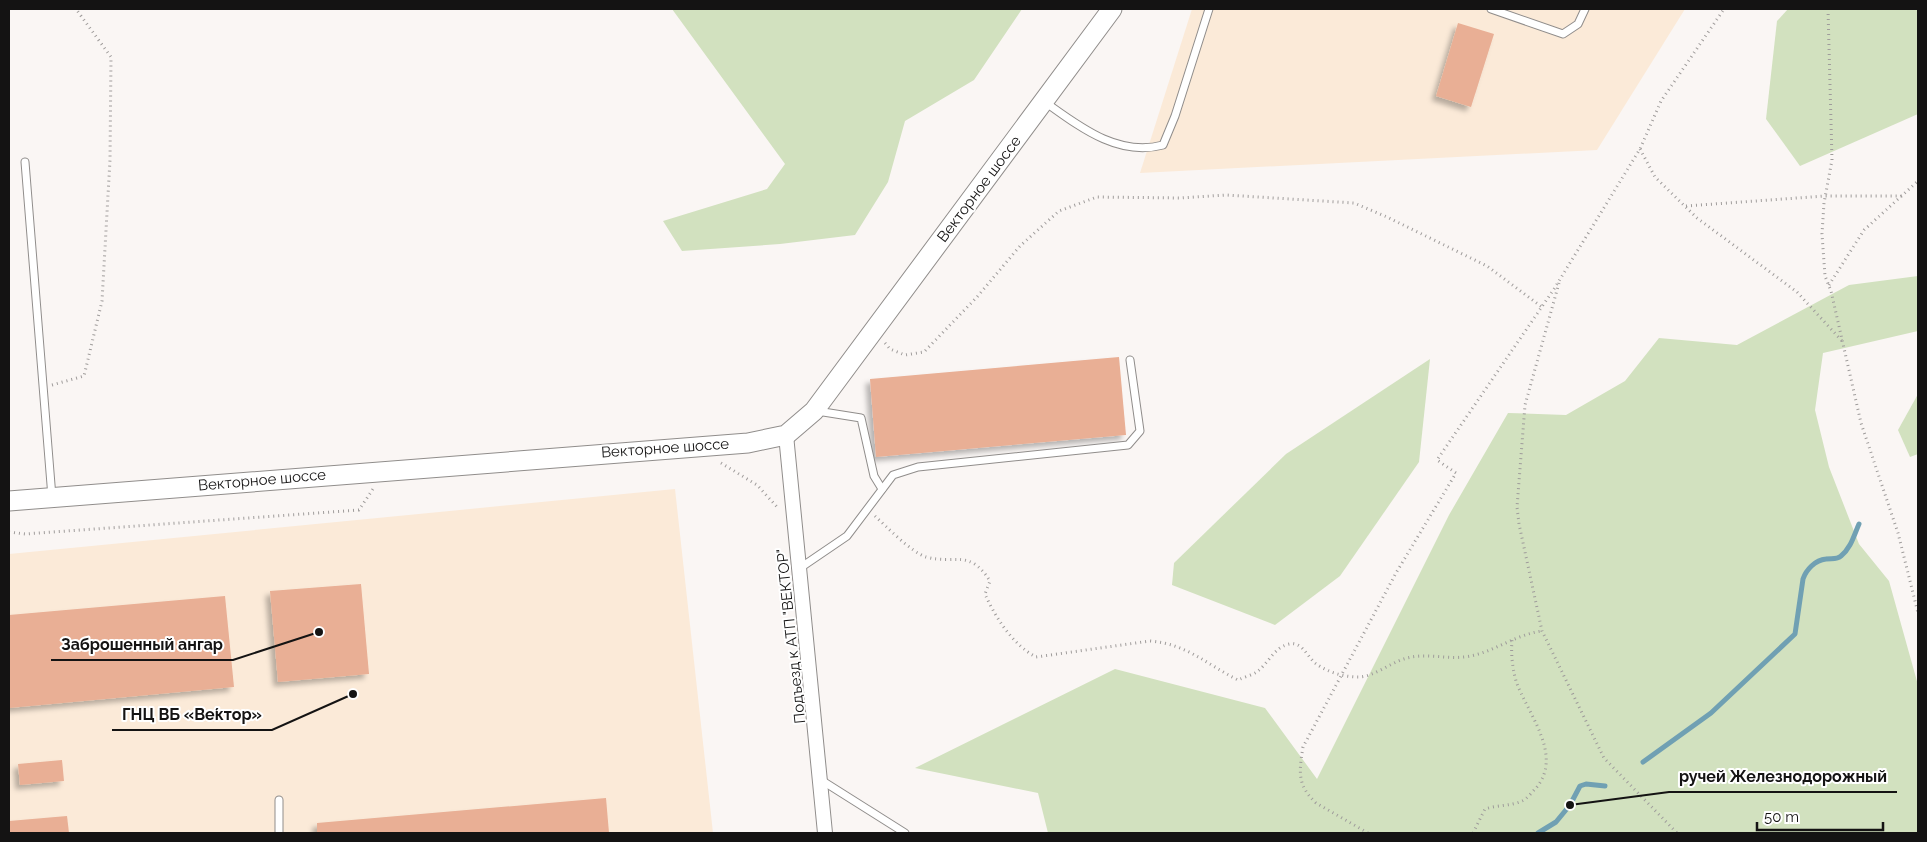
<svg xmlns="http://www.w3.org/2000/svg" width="1927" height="842" viewBox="0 0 1927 842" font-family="Raleway,sans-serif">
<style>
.industrial{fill:#fbead8}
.green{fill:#d2e1bf}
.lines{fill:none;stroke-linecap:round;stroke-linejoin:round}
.stream{stroke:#70a0b3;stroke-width:5}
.building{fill:#e9af95;filter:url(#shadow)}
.service-casing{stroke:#908d8b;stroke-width:9}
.minor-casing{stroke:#908d8b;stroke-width:16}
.secondary-casing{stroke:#908d8b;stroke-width:21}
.path{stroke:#9f9c9b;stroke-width:3;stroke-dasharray:1 4;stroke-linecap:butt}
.service{stroke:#fff;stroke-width:7}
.minor{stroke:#fff;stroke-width:14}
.secondary{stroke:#fff;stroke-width:19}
.labels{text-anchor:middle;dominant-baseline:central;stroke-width:4;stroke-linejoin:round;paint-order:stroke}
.street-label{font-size:15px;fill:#141313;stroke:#fff}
.leader{fill:none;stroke:#141313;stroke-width:2}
.callout-dot{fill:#141313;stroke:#fff;stroke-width:2}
.callout-label{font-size:16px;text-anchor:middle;font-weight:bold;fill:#141313;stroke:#fff;stroke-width:4;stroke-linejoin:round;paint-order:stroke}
</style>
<defs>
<filter id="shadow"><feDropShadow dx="-4.5" dy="4.5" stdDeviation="2.5" flood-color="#0004"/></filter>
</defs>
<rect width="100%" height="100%" fill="#faf6f4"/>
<g class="industrial">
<polygon points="1192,9 1685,9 1597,150 1140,173"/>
<polygon points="675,489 713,833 9,833 9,554"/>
</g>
<g class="green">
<polygon points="672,9 1022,9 974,80 905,121 888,182 855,235 780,244 682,251 663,221 767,189 785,164"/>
<polygon points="1788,9 1918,9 1918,114 1800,166 1766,119 1777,21"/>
<polygon points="1918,276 1918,331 1823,353 1815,410 1829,467 1859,544 1889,581 1918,685 1918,833 1048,833 1038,793 915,768 1115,669 1265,708 1317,779 1449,515 1508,413 1566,415 1625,381 1659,338 1737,345 1849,285"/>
<polygon points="1430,359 1419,462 1340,576 1275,625 1172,585 1174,563 1286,454"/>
<polygon points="1918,394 1918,454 1910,457 1898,430"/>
</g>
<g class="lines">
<g class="stream">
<path d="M1643,762L1711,713L1795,634L1803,579C1806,570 1815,560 1826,559C1831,558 1837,560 1841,556C1851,548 1854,535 1859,524"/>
<polyline points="1538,833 1556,822 1570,805 1580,786 1586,784 1605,786"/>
</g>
</g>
<g class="building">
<polygon points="1458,23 1494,34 1471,107 1436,96"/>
<polygon points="1119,357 1126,435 876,457 870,379"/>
<polygon points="361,584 369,674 278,682 270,591"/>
<polygon points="225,596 234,687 9,708 9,615"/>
<polygon points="62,760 64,781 20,785 18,764"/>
<polygon points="606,798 609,833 317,833 317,823"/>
<polygon points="67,816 69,833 9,833 9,821"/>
</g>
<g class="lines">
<defs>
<g id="service">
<polyline points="1491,9 1563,34 1578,24 1585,9"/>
<path d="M1045,102C1080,127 1118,157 1163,145L1175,116L1209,9"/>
<polyline points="25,162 52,497"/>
<polyline points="817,411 861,418 874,476 882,489"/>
<polyline points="800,568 847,536 893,475 918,467 1128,445 1140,431 1130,360"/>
<polyline points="821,780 905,833"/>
<polyline points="279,833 279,800"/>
</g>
<polyline id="minor" points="786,435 825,833"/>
<polyline id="secondary" points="9,501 748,443 786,435 814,411 1112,9"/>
</defs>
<use href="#service" class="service-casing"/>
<use href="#minor" class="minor-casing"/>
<use href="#secondary" class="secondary-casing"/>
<g class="path">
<polyline points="1828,9 1832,160 1824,203 1822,234 1825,276 1831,291 1861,423 1898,533 1918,613"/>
<polyline points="1640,149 1655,177 1697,218 1797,292 1842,341"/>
<polyline points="1686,206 1825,196 1902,196"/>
<polyline points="1559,283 1525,405 1517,507 1519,524 1542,631 1604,758 1677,833"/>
<polyline points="1829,285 1864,230 1918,181"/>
<polyline points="885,343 890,349 905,355 924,352 977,297 1020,246 1059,211 1097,197 1180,198 1226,195 1354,203 1387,217 1487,266 1542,307"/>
<polyline points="52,385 84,376 102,301 110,160 111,57 76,9"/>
<polyline points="721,463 757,485 778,508"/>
<path d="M875,516C887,527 911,552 926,557C955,565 969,548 990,581L985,594C995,617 1013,645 1036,657L1150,641C1187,644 1206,664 1238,680C1244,677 1253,675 1258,671C1267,664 1275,648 1286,645C1301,639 1306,655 1315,663C1327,672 1343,677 1358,677C1374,677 1391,662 1407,658C1426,653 1445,659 1464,657C1492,654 1513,635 1542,631"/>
<polyline points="9,532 25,534 359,510 373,489"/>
<path d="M1368,833L1316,803C1297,785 1299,772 1303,747L1396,573L1456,473L1437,460L1554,289L1640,149L1661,101L1724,9"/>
<path d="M1473,833L1485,809C1497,805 1511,806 1522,801C1527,799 1532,792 1536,788C1564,755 1527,713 1516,681C1512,666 1511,654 1512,639"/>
</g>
<use href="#service" class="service"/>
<use href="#minor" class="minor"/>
<use href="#secondary" class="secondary"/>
</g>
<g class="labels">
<g class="street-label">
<text transform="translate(979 189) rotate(-53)">Векторное шоссе</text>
<text transform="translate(665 448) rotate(-4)">Векторное шоссе</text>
<text transform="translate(262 480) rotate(-5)">Векторное шоссе</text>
<text transform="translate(791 636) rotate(-96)">Подъезд к АТП "ВЕКТОР"</text>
</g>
</g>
<path class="leader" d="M319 632L233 660H51M353 694L272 730H112M1570 805L1669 792H1897"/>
<g class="callout-dot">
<circle cx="319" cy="632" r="5"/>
<circle cx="353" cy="694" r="5"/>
<circle cx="1570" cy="805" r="5"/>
</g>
<g class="callout-label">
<text x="142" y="650">Заброшенный ангар</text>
<text x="192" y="720">ГНЦ ВБ «Ве́ктор»</text>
<text x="1783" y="782">ручей Железнодорожный</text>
</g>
<rect width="1927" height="842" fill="none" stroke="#141313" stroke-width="20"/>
<path d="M1757 822v8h126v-8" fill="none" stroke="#141313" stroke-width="2.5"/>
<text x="1764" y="822" font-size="15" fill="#141313" stroke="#ffffff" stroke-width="4" paint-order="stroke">50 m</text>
</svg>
